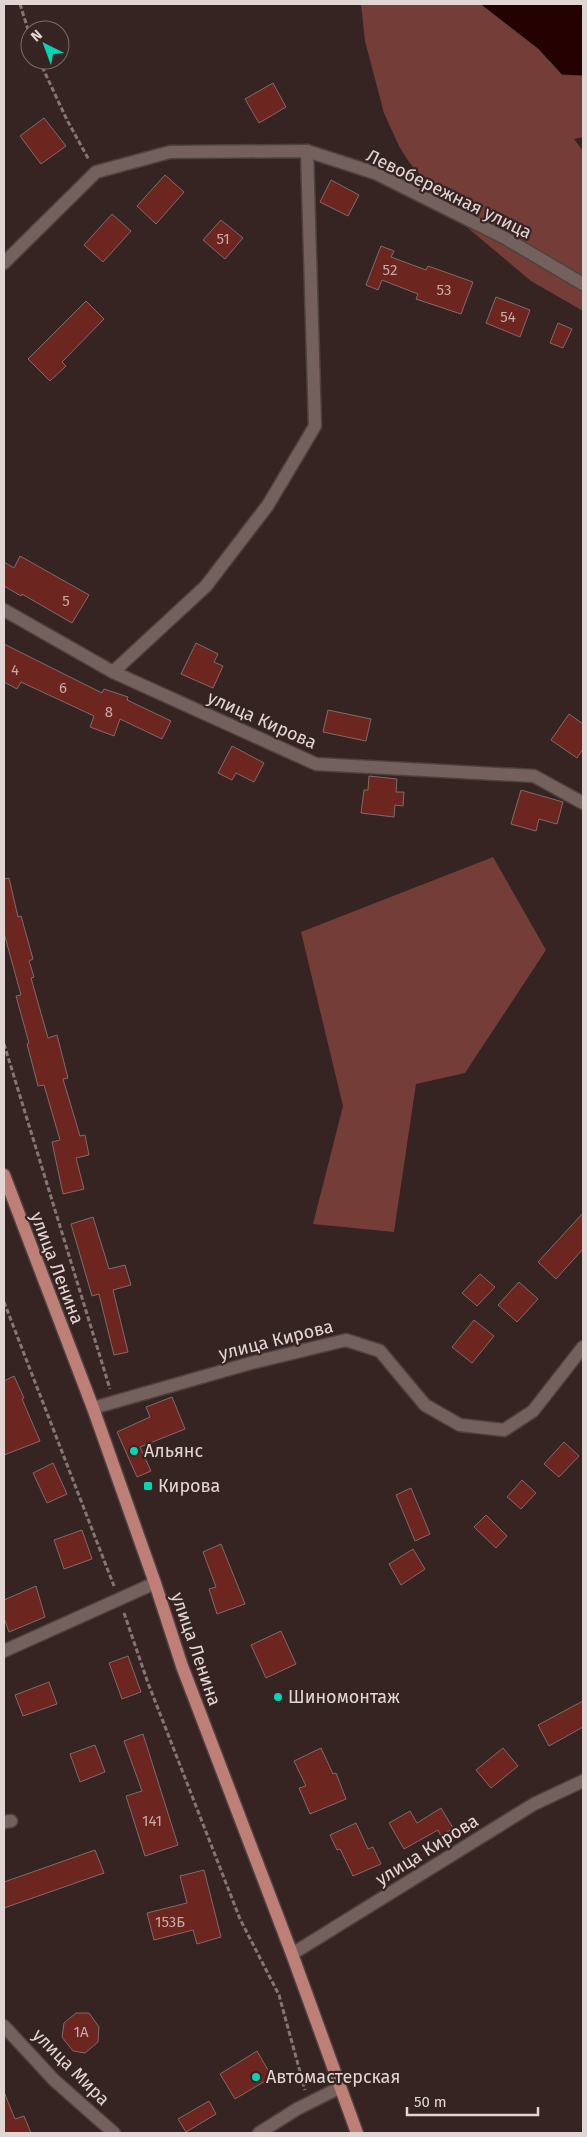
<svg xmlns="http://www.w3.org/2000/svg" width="587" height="2137" viewBox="0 0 587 2137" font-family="'Fira Sans',sans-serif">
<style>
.green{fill:#753d37}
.water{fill:#250202;stroke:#5e4241}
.building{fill:#6d2520;stroke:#806b68}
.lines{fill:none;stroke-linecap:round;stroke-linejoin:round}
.minor-casing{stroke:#4f4140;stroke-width:15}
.major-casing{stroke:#4f4140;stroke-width:15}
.path{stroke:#857674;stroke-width:3;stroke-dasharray:5 2.5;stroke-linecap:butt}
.minor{stroke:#74605d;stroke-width:12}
.major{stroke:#be7f77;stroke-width:12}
.poi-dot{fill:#04d5b6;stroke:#352422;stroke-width:2}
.labels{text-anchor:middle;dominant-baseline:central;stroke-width:4.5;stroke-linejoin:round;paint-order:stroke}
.number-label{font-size:15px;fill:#c5aaa7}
.street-label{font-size:18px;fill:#e2d6d4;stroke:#352422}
.poi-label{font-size:18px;fill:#e2d6d4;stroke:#352422;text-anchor:start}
</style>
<rect width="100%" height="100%" fill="#352422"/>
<g class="green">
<polygon points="361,4 583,4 583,137 574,139 583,151 583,311 531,281 462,223 409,162 399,146 384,113 365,41"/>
<polygon points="493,857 546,950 465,1073 416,1084 394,1232 313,1224 343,1106 301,932"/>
</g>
<polygon class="water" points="480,4 583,4 583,76 562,75 538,49"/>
<g class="building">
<polygon points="273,83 286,107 259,123 245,99"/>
<polygon points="44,118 66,146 41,164 20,136"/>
<polygon points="165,175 184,192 156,224 137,206"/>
<polygon points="331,180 359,195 348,216 320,202"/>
<polygon points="112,214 131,231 103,262 84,245"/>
<polygon points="221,220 243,238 225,259 203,240"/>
<polygon points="381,246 394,251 391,257 426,270 428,266 473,282 461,314 416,299 418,294 382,280 378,290 366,285"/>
<polygon points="496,297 530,310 520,337 486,323"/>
<polygon points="86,301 104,319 62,362 66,366 50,381 28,359"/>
<polygon points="558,323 572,329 563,348 550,343"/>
<polygon points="20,556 89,595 72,623 22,594 21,596 4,586 4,562 14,568"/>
<polygon points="196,643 218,654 214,662 223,666 213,688 181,674"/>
<polygon points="4,644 102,693 104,689 128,697 127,700 171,721 162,739 120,719 114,736 90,727 94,716 21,682 17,689 4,682"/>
<polygon points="328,710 371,719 366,741 323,732"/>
<polygon points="569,714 583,724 583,749 577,758 551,740"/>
<polygon points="232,746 264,763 254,782 236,773 232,780 218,773"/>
<polygon points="369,776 397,779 396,792 404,792 403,806 395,805 394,817 361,813 364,790 368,790"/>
<polygon points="521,790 563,802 557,824 539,819 536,831 511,824"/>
<polygon points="9,878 18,917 21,916 33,959 29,961 34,977 31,978 48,1038 57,1035 68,1078 63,1079 80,1136 85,1135 89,1155 76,1158 84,1189 63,1194 52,1142 60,1140 44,1085 38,1086 27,1044 29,1043 16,996 21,995 4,933 4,879"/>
<polygon points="583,1213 583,1249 556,1279 538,1262"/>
<polygon points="93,1217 109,1269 125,1265 131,1285 113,1290 128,1352 114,1355 99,1294 92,1296 71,1224"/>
<polygon points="480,1274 495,1287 477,1306 462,1293"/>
<polygon points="519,1282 538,1299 517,1322 498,1305"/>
<polygon points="474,1320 494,1336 472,1363 452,1347"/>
<polygon points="14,1376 24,1398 22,1399 40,1441 4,1455 4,1381"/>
<polygon points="172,1397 185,1429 140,1447 151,1471 137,1477 117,1432 150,1417 146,1407"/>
<polygon points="564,1442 579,1456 559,1477 544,1464"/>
<polygon points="53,1463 67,1494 47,1503 33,1473"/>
<polygon points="522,1480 536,1493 521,1509 507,1497"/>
<polygon points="411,1488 430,1534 415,1541 396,1495"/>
<polygon points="486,1515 507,1536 496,1548 474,1527"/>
<polygon points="82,1530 92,1559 64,1569 54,1540"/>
<polygon points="221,1544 245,1604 217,1614 209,1589 216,1587 203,1552"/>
<polygon points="413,1549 425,1569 401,1585 389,1564"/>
<polygon points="36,1586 45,1617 9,1632 4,1618 4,1600"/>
<polygon points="281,1631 296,1664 266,1678 251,1645"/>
<polygon points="128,1656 141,1692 122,1699 109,1663"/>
<polygon points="49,1682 57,1704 23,1716 15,1695"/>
<polygon points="583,1701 583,1727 549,1746 538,1725"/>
<polygon points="143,1734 178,1845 145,1856 126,1796 142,1791 124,1741"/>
<polygon points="95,1745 105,1772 80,1782 70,1754"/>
<polygon points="321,1748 333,1774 336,1773 346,1799 310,1814 299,1788 306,1786 294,1761"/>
<polygon points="503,1748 518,1766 491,1788 476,1770"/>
<polygon points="441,1808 453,1828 441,1836 438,1830 404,1849 389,1823 410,1811 417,1823"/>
<polygon points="356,1823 368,1849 373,1847 381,1864 353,1876 340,1849 337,1850 330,1835"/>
<polygon points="95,1850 104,1873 4,1908 4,1882"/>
<polygon points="204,1870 221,1937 197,1944 193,1930 154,1940 147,1913 187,1903 180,1876"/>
<polygon points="76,2013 89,2013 99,2027 98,2042 85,2053 73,2051 62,2037 64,2023"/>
<polygon points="257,2051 272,2077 235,2099 220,2074"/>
<polygon points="4,2092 15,2119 24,2116 31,2133 4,2133"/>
<polygon points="209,2101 216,2114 186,2132 178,2119"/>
</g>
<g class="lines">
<defs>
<g id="minor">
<polyline points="4,263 96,172 170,152 307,151 375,173 505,238 583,284"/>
<polyline points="4,610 113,672 316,764 534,776 583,803"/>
<polyline points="113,672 206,586 268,505 315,426 307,151"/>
<polyline points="93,1408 251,1363 346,1340 380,1351 425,1405 460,1425 504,1430 533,1411 583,1347"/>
<polyline points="4,1651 155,1583"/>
<polyline points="4,1822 11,1821"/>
<polyline points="292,1954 534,1804 583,1781"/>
<polyline points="4,2026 54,2080 114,2133"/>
<polyline points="259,2133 297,2109 339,2088"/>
</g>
<polyline id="major" points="4,1175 93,1408 155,1583 182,1666 292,1954 357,2133"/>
</defs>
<use href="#minor" class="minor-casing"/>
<use href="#major" class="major-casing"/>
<g class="path">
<polyline points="20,4 30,36"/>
<polyline points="39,60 67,120 89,160"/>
<polyline points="4,1044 110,1389"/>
<polyline points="4,1302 114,1586"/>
<polyline points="124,1613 148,1683 240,1919 279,1995 305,2090"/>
</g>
<use href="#minor" class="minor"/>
<use href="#major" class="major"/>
</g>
<g class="poi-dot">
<circle cx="134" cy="1451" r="5"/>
<rect x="143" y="1481" width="10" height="10" rx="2.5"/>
<circle cx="278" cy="1697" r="5"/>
<circle cx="256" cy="2077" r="5"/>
</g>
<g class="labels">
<g class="number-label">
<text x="223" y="239">51</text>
<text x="390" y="270">52</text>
<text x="444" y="290">53</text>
<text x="508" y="317">54</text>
<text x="66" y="601">5</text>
<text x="15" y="670">4</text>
<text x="63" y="688">6</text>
<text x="109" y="712">8</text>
<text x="152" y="1821">141</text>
<text x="170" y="1922">153Б</text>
<text x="81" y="2032">1А</text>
</g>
<g class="street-label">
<text transform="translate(449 194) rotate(26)">Левобережная улица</text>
<text transform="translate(262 720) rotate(24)">улица Кирова</text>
<text transform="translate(57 1268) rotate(69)">улица Ленина</text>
<text transform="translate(276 1340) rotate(-14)">улица Кирова</text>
<text transform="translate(196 1649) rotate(71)">улица Ленина</text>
<text transform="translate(427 1850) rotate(-32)">улица Кирова</text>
<text transform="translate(71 2067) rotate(45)">улица Мира</text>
</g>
<g class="poi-label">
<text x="144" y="1451">Альянс</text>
<text x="158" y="1486">Кирова</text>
<text x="288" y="1697">Шиномонтаж</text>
<text x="266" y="2077">Автомастерская</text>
</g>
</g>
<rect width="587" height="2137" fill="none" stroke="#e2d6d4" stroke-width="10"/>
<g transform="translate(45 45) rotate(318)"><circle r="24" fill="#352422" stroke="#7a6b69"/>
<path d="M0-4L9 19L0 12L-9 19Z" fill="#04d5b6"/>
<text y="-8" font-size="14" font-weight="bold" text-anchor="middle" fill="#e2d6d4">N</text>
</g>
<path d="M407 2107v8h131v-8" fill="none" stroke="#e2d6d4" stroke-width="2.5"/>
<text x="414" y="2107" font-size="15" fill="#e2d6d4" stroke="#352422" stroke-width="4" paint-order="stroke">50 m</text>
</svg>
